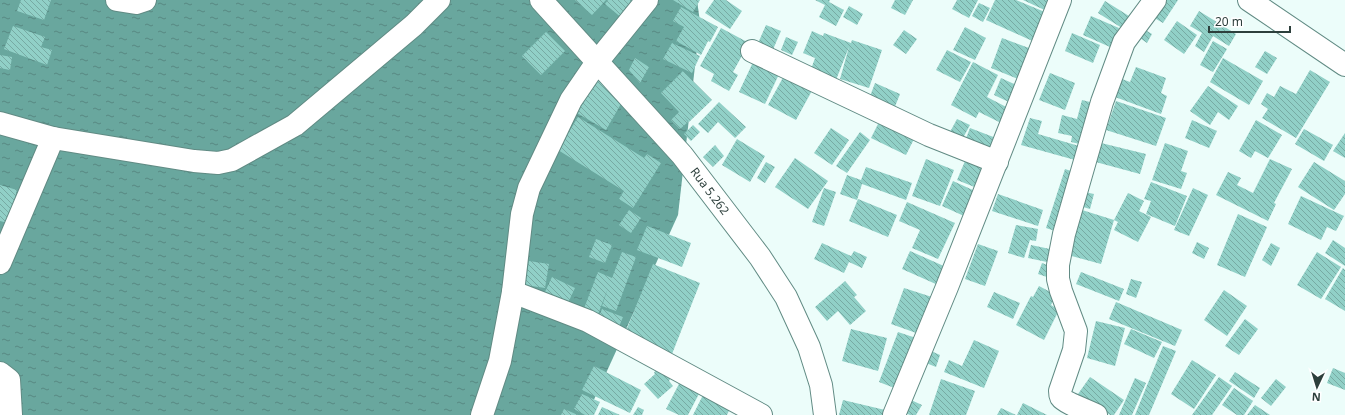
<svg xmlns="http://www.w3.org/2000/svg" width="1345" height="415" viewBox="0 0 1345 415" font-family="'Noto Sans',sans-serif">
<style>
.water{fill:url(#water-ripples)}
.building{fill:url(#building-back-hatch)}
.lines{fill:none;stroke-linecap:round;stroke-linejoin:round}
.minor-casing{stroke:#618b84;stroke-width:24}
.minor{stroke:#fff;stroke-width:22}
.labels{text-anchor:middle;dominant-baseline:central;stroke-width:3;stroke-linejoin:round;paint-order:stroke}
.street-label{font-size:12px;fill:#2d3f3c;stroke:#fff}
</style>
<defs>
<pattern id="water-ripples" width="26" height="14" patternUnits="userSpaceOnUse"><rect width="26" height="14" fill="#69a79e"/><path d="M2 4q2-2 4 0t4 0M15 11q2-2 4 0t4 0" fill="none" stroke="#578982"/></pattern>
<pattern id="building-back-hatch" width="6" height="6" patternUnits="userSpaceOnUse"><rect width="6" height="6" fill="#91d0c7"/><path d="M-1 5l2 2M0 0l6 6M5-1l2 2" fill="none" stroke="#77aaa3"/></pattern>
</defs>
<rect width="100%" height="100%" fill="#ecfdfa"/>
<polygon class="water" points="0,0 697,0 700,22 678,215 587,415 0,415"/>
<g class="building">
<polygon points="21,0 51,0 44,20 17,11"/>
<polygon points="575,0 606,0 592,15"/>
<polygon points="608,0 639,0 623,19 605,4"/>
<polygon points="673,0 700,0 693,12"/>
<polygon points="714,0 726,0 742,11 730,29 705,13"/>
<polygon points="815,0 830,0 829,2 844,10 836,26 819,17 825,5"/>
<polygon points="895,0 913,0 905,15 891,8"/>
<polygon points="957,0 978,0 969,18 952,9"/>
<polygon points="995,0 1016,0 1052,15 1039,44 986,20"/>
<polygon points="1023,0 1057,0 1051,13"/>
<polygon points="1162,0 1178,0 1163,23 1151,16"/>
<polygon points="1105,1 1137,21 1130,33 1098,13"/>
<polygon points="979,3 990,8 983,22 972,16"/>
<polygon points="849,6 863,14 857,25 843,17"/>
<polygon points="681,7 718,27 710,42 708,41 701,55 676,41 684,27 673,21"/>
<polygon points="1199,11 1236,34 1229,46 1213,36 1204,52 1195,46 1202,33 1190,26"/>
<polygon points="1091,16 1119,28 1110,47 1083,35"/>
<polygon points="1177,21 1197,35 1184,54 1164,40"/>
<polygon points="766,25 781,31 771,54 756,48"/>
<polygon points="13,26 45,37 41,47 52,50 47,65 4,49"/>
<polygon points="965,27 986,38 975,60 953,50"/>
<polygon points="721,28 749,43 733,72 738,75 729,91 711,81 714,74 700,66"/>
<polygon points="1142,28 1152,34 1147,43 1137,36"/>
<polygon points="904,30 917,39 906,54 893,45"/>
<polygon points="812,31 823,36 824,33 851,43 852,40 882,50 869,88 840,79 849,47 834,85 809,75 815,58 803,53"/>
<polygon points="546,32 565,51 541,75 522,56"/>
<polygon points="1072,33 1100,45 1093,63 1065,51"/>
<polygon points="786,37 798,42 792,55 781,50"/>
<polygon points="1002,38 1029,48 1018,79 991,68"/>
<polygon points="1213,41 1227,49 1213,72 1200,65"/>
<polygon points="672,43 700,56 692,73 663,59"/>
<polygon points="947,50 971,62 960,82 936,70"/>
<polygon points="1265,51 1277,58 1267,74 1255,67"/>
<polygon points="0,55 12,57 10,70 0,68"/>
<polygon points="635,58 649,67 640,83 629,70"/>
<polygon points="755,58 781,70 765,104 739,92"/>
<polygon points="1223,58 1263,81 1249,105 1210,82"/>
<polygon points="973,62 998,75 987,97 1012,110 1005,125 979,112 976,118 951,105"/>
<polygon points="1136,67 1166,78 1161,93 1167,96 1161,114 1115,97 1122,79 1130,82"/>
<polygon points="1310,70 1330,82 1296,138 1262,118 1268,109 1261,104 1267,93 1274,97 1280,86 1296,94"/>
<polygon points="683,71 712,100 689,122 683,116 688,122 680,129 671,120 679,112 661,93"/>
<polygon points="786,72 814,87 796,120 768,105"/>
<polygon points="1050,73 1075,83 1065,110 1039,100"/>
<polygon points="599,77 622,102 606,130 577,113"/>
<polygon points="1001,78 1021,87 1013,104 994,95"/>
<polygon points="875,83 900,94 894,109 869,99"/>
<polygon points="1208,86 1238,106 1229,120 1218,112 1210,125 1190,111"/>
<polygon points="1082,100 1098,104 1088,146 1071,142 1072,136 1058,133 1062,115 1077,119"/>
<polygon points="1116,101 1166,118 1156,146 1106,130"/>
<polygon points="719,102 746,127 735,138 718,122 708,133 698,124"/>
<polygon points="883,114 918,131 906,155 871,138"/>
<polygon points="578,117 644,158 647,154 661,163 633,208 619,199 624,191 558,150"/>
<polygon points="1030,118 1042,121 1038,134 1079,146 1075,160 1021,145"/>
<polygon points="957,119 970,125 963,138 950,132"/>
<polygon points="1192,120 1217,131 1209,148 1185,138"/>
<polygon points="1256,120 1282,135 1268,158 1255,151 1251,158 1239,151"/>
<polygon points="693,125 700,132 691,141 684,134"/>
<polygon points="831,128 849,140 832,165 814,153"/>
<polygon points="970,128 996,138 988,156 963,146"/>
<polygon points="1304,129 1333,145 1324,161 1295,144"/>
<polygon points="860,132 870,140 847,173 836,166"/>
<polygon points="1345,133 1345,158 1333,151"/>
<polygon points="737,139 765,156 750,182 722,165"/>
<polygon points="1097,142 1146,154 1140,174 1092,161"/>
<polygon points="1165,143 1188,151 1181,171 1187,173 1181,189 1152,180"/>
<polygon points="715,145 724,156 713,167 703,157"/>
<polygon points="968,154 993,165 982,190 957,180"/>
<polygon points="795,158 828,181 808,209 775,187"/>
<polygon points="926,159 954,170 940,206 912,196"/>
<polygon points="1270,159 1292,169 1274,203 1276,204 1268,221 1216,195 1228,172 1241,178 1237,185 1253,193"/>
<polygon points="766,162 775,167 765,183 757,178"/>
<polygon points="1314,162 1345,181 1345,194 1334,210 1298,187"/>
<polygon points="866,167 912,183 906,200 862,184 857,200 840,194 847,175 861,180"/>
<polygon points="1065,169 1080,174 1061,233 1046,228"/>
<polygon points="953,181 975,191 964,216 942,206"/>
<polygon points="1151,182 1187,196 1175,226 1146,214 1151,201 1144,199"/>
<polygon points="0,185 17,190 8,223 0,221"/>
<polygon points="824,188 836,192 824,226 812,222"/>
<polygon points="1193,188 1208,195 1189,236 1174,230"/>
<polygon points="1080,191 1094,194 1090,209 1076,205"/>
<polygon points="1128,193 1144,201 1139,211 1151,217 1138,242 1114,230 1118,222 1114,220 1101,264 1068,255 1082,210 1114,220"/>
<polygon points="998,194 1043,210 1038,226 992,211"/>
<polygon points="1301,196 1344,216 1336,231 1327,227 1321,240 1288,224"/>
<polygon points="858,199 897,215 888,237 849,221"/>
<polygon points="907,202 955,223 938,259 912,248 920,230 899,221"/>
<polygon points="629,210 641,218 631,233 619,225"/>
<polygon points="1238,214 1267,227 1245,277 1217,265"/>
<polygon points="1016,225 1038,229 1036,241 1030,240 1024,258 1008,253"/>
<polygon points="647,226 691,243 682,267 637,250"/>
<polygon points="596,239 612,245 605,263 589,257"/>
<polygon points="1333,240 1345,248 1345,266 1325,253"/>
<polygon points="1197,242 1209,248 1204,259 1192,253"/>
<polygon points="822,243 851,256 854,251 867,257 862,268 849,262 844,273 814,259"/>
<polygon points="1271,243 1280,248 1271,266 1262,260"/>
<polygon points="978,244 998,251 985,286 965,279"/>
<polygon points="1031,245 1050,249 1047,262 1028,258"/>
<polygon points="910,251 946,267 938,285 902,269"/>
<polygon points="622,252 636,257 616,311 602,306 608,288 597,317 583,311 598,272 612,278"/>
<polygon points="1317,252 1341,267 1321,299 1297,285"/>
<polygon points="529,261 549,264 545,288 525,285"/>
<polygon points="1042,263 1055,268 1056,280 1038,274"/>
<polygon points="653,264 700,283 672,354 624,336"/>
<polygon points="1343,268 1345,270 1345,311 1325,299"/>
<polygon points="1081,272 1124,289 1119,301 1076,284"/>
<polygon points="552,277 575,288 567,305 544,294"/>
<polygon points="1131,279 1142,282 1136,298 1126,294"/>
<polygon points="845,281 857,295 854,297 866,311 850,325 838,311 827,321 815,307"/>
<polygon points="1039,286 1056,295 1051,305 1059,310 1044,340 1016,325 1031,296 1033,297"/>
<polygon points="904,288 932,297 919,334 891,324"/>
<polygon points="1224,290 1247,306 1227,336 1204,320"/>
<polygon points="994,292 1020,303 1013,319 987,307"/>
<polygon points="1116,302 1182,330 1175,346 1109,319"/>
<polygon points="602,309 623,317 618,329 597,321"/>
<polygon points="1245,319 1258,329 1239,355 1225,346"/>
<polygon points="1096,321 1125,328 1115,366 1087,358"/>
<polygon points="851,329 887,338 878,371 842,361"/>
<polygon points="1131,329 1162,342 1154,358 1124,344"/>
<polygon points="898,332 916,338 897,389 879,382"/>
<polygon points="974,340 999,351 984,388 944,372 949,360 962,366"/>
<polygon points="1163,346 1176,351 1149,415 1135,415"/>
<polygon points="931,351 940,355 936,367 926,363"/>
<polygon points="1192,360 1216,375 1194,409 1171,394"/>
<polygon points="661,361 675,370 669,381 673,386 658,399 644,384 655,374 654,373"/>
<polygon points="594,366 641,390 630,413 582,390"/>
<polygon points="1333,368 1345,373 1345,390 1327,383"/>
<polygon points="1235,372 1260,388 1254,398 1229,381"/>
<polygon points="1090,377 1124,400 1114,415 1110,415 1078,394"/>
<polygon points="1219,377 1232,386 1212,415 1192,415"/>
<polygon points="1135,378 1146,383 1132,415 1119,415"/>
<polygon points="941,379 975,391 966,415 929,415"/>
<polygon points="1276,379 1286,387 1271,406 1261,398"/>
<polygon points="681,380 701,390 688,415 679,415 666,409"/>
<polygon points="1234,388 1253,401 1244,415 1237,415 1222,405"/>
<polygon points="705,391 732,404 727,415 693,415"/>
<polygon points="582,394 600,402 594,415 585,415 574,409"/>
<polygon points="843,400 885,410 884,415 839,415"/>
<polygon points="911,400 922,405 916,415 910,415 905,413"/>
<polygon points="1023,403 1047,415 1017,415"/>
<polygon points="1255,405 1270,415 1247,415"/>
<polygon points="602,407 620,415 598,415"/>
<polygon points="638,407 644,410 642,415 633,415"/>
<polygon points="1001,408 1016,415 997,415"/>
<polygon points="564,409 578,415 561,415"/>
</g>
<g class="lines">
<defs>
<g id="minor">
<polyline points="117,0 136,3 145,0"/>
<polyline points="541,0 682,155 760,257 786,297 809,347 821,385 825,415"/>
<polyline points="1249,0 1345,65"/>
<polyline points="752,51 929,135 997,162"/>
<polyline points="0,123 53,138 194,161 218,163 232,160 295,125 414,25 439,0"/>
<polyline points="0,263 53,138"/>
<polyline points="513,292 588,321 761,415"/>
<polyline points="0,373 9,380 11,415"/>
<polyline points="482,415 500,361 513,292 522,214 529,188 571,100 597,62 647,0"/>
<polyline points="894,415 947,287 1060,0"/>
<path d="M1096,415C1088,411 1065,403 1061,397C1060,395 1060,393 1060,391L1074,350L1076,331L1061,291L1058,279V265L1064,234L1102,102L1124,42L1155,0"/>
</g>
</defs>
<use href="#minor" class="minor-casing"/>
<use href="#minor" class="minor"/>
</g>
<g class="labels">
<g class="street-label">
<text transform="translate(710 191) rotate(53)">Rua 5.262</text>
</g>
</g>
<g transform="translate(1317 387) rotate(184)" stroke="#ffffff" stroke-width="3" paint-order="stroke">
<path d="M0-3L7 15L0 10L-7 15Z" fill="#2d3f3c"/>
<text y="-6" font-size="11" font-weight="bold" text-anchor="middle" fill="#2d3f3c">N</text>
</g>
<path d="M1209 26v6h81v-6" fill="none" stroke="#2d3f3c" stroke-width="2"/>
<text x="1215" y="26" font-size="12" fill="#2d3f3c" stroke="#ffffff" stroke-width="3" paint-order="stroke">20 m</text>
</svg>
